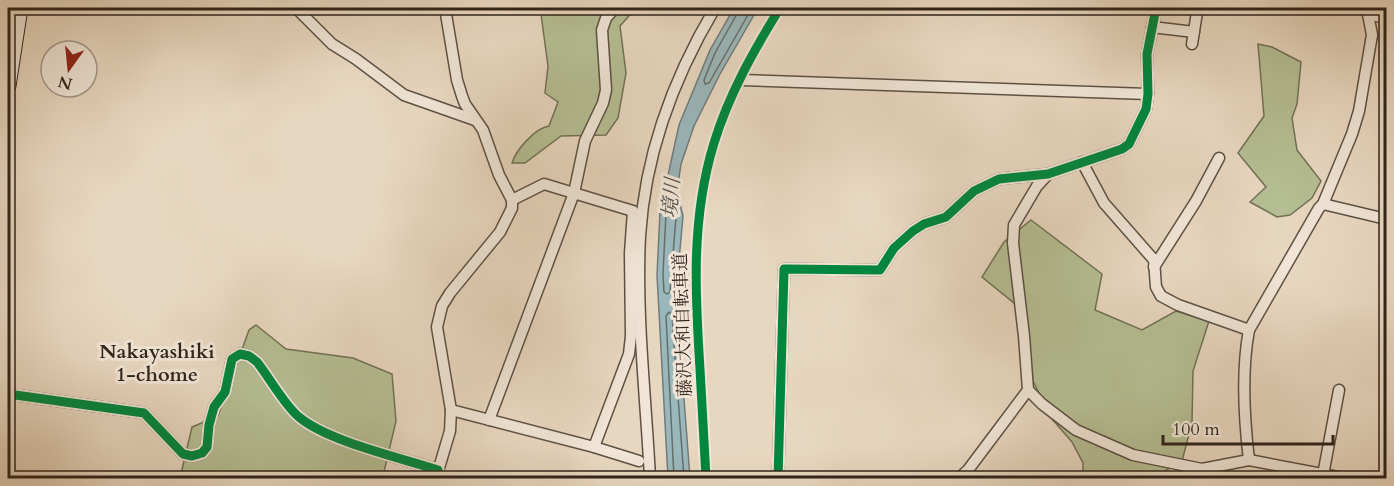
<svg xmlns="http://www.w3.org/2000/svg" width="1394" height="486" viewBox="0 0 1394 486" font-family="Cardo,'Noto Serif JP',serif">
<style>
.green{fill:#b5be93;stroke:#727156;stroke-width:1.5}
.water{fill:#9ab7bb;stroke:#6f7c7b;stroke-width:1.5}
.lines{fill:none;stroke-linecap:round;stroke-linejoin:round}
.shore{stroke:#646e6a;stroke-width:1.5}
.minor-casing{stroke:#5d5144;stroke-width:13}
.secondary-casing{stroke:#2f241a;stroke-width:17}
.minor{stroke:#f0e5d6;stroke-width:10}
.secondary{stroke:#f0e5d6;stroke-width:15}
.cycleway-casing{stroke:#f0e5d6;stroke-width:13}
.cycleway{stroke:#00873e;stroke-width:9}
.labels{text-anchor:middle;dominant-baseline:central;stroke-width:6;stroke-linejoin:round;paint-order:stroke}
.street-label{font-size:18px;fill:#2f241a;stroke:#f0e5d6}
.water-label{font-size:20px;font-style:italic;fill:#4f504a;stroke:#f0e5d6}
.neighbourhood-label{font-size:20px;font-weight:bold;fill:#2f241a;stroke:#f0e5d6}
</style>
<rect width="100%" height="100%" fill="#e8d7c0"/>
<filter id="stains"><feTurbulence type="fractalNoise" baseFrequency=".00333" numOctaves="4"/><feColorMatrix values="0 0 0 0 .2 0 0 0 0 .09 0 0 0 0 .02 0 0 0 .5 -.17"/></filter>
<radialGradient id="worn" r=".72"><stop offset=".6" stop-color="#630" stop-opacity="0"/><stop offset="1" stop-color="#630" stop-opacity=".3"/></radialGradient>
<g class="green">
<path d="M548,8H636L620,26L626,73L618,118L606,135L561,136L525,163H512C516,150 535,128 549,126L558,102L545,93L548,66L541,14Z"/>
<polygon points="1258,44 1272,47 1301,62 1297,104 1292,118 1297,150 1321,181 1312,198 1290,215 1277,217 1250,202 1266,187 1238,153 1264,116"/>
<polygon points="1031,220 1102,274 1095,310 1142,330 1176,311 1209,321 1193,371 1192,423 1182,461 1153,478 1083,478 1083,463 1072,442 1052,419 1033,381 1025,312 982,277 1004,242"/>
<polygon points="256,325 286,349 353,358 392,374 396,421 383,476 378,478 180,478 192,427 218,416 249,330"/>
</g>
<polygon class="water" points="734,8 758,8 720,74 694,126 681,164 677,191 683,216 676,294 690,478 668,478 657,275 660,212 679,125 710,50"/>
<g class="lines">
<g class="shore">
<polyline points="739,8 738,12 715,53 704,80 705,84 709,83 752,8"/>
<polygon points="671,202 674,204 676,217 670,292 667,294 664,292 663,274 666,213 668,204"/>
<polyline points="674,478 666,316 669,312 672,315 684,478"/>
</g>
<defs>
<g id="minor">
<polyline points="296,8 332,44 356,59 404,95 475,120"/>
<polyline points="1368,14 1386,18"/>
<polyline points="1152,27 1194,32"/>
<polyline points="1192,44 1197,12"/>
<polyline points="742,80 1148,94"/>
<polyline points="1082,162 1104,203 1154,260 1156,287 1161,296 1178,305 1249,330"/>
<polyline points="512,200 544,184 633,211 630,253 631,336 629,354 594,447"/>
<polyline points="1323,204 1386,219"/>
<polyline points="1154,267 1196,201 1219,158"/>
<polyline points="1028,390 1042,404 1076,430 1133,455 1202,469 1249,460 1343,478"/>
<path d="M8,394L144,413L183,454L192,456L202,453L207,447L209,425L214,407L225,392L232,359L240,354L249,356L257,362C269,377 285,406 299,417C327,441 401,458 438,470"/>
<polyline points="451,410 594,447 639,461"/>
<polyline points="489,420 574,193 585,141 603,103 606,90 602,30 606,18 615,8"/>
<path d="M1249,460C1244,418 1241,372 1249,330L1319,208L1323,204L1352,134L1359,111L1372,35L1368,14L1364,8"/>
<polyline points="1323,475 1339,390"/>
<polyline points="436,478 450,431 451,410 437,327 442,306 450,293 500,232 512,208 512,200 499,175 483,130 465,104 462,96 457,80 445,8"/>
<path d="M650,478C646,398 636,316 640,236C645,155 674,77 715,8"/>
<polyline points="778,478 784,269 880,270 894,248 913,231 924,224 946,217 974,191 999,179 1048,174 1122,149 1129,144 1146,109 1148,94 1147,54 1156,8"/>
<polyline points="959,478 968,470 1028,390 1024,336 1013,243 1014,225 1037,186 1048,174"/>
</g>
<polyline id="secondary" points="8,86 20,8"/>
</defs>
<use href="#minor" class="minor-casing"/>
<use href="#secondary" class="secondary-casing"/>
<use href="#minor" class="minor"/>
<use href="#secondary" class="secondary"/>
<defs>
<g id="cycleway">
<path d="M8,394L144,413L183,454L192,456L202,453L207,447L209,425L214,407L225,392L232,359L240,354L249,356L257,362C269,377 285,406 299,417C327,441 401,458 438,470"/>
<path d="M706,478C704,442 702,406 700,369C695,292 691,218 714,143C729,94 754,50 780,8"/>
<polyline points="778,478 784,269 880,270 894,248 913,231 924,224 946,217 974,191 999,179 1048,174 1122,149 1129,144 1146,109 1148,94 1147,54 1156,8"/>
</g>
</defs>
<use href="#cycleway" class="cycleway-casing"/>
<use href="#cycleway" class="cycleway"/>
</g>
<g class="labels">
<g class="street-label">
<text transform="translate(683 325) rotate(-92)">藤沢大和自転車道</text>
</g>
<g class="water-label">
<text transform="translate(671 198) rotate(-85)">境川</text>
</g>
<g class="neighbourhood-label">
<text x="157" y="351">Nakayashiki<tspan x="157" dy="23">1-chome</tspan></text>
</g>
</g>
<rect width="1394" height="486" fill="none" stroke="#e8d7c0" stroke-width="30"/>
<rect x="9" y="9" width="1376" height="468" fill="none" stroke="#2f241a" stroke-width="3"/>
<rect x="15" y="15" width="1364" height="456" fill="none" stroke="#2f241a" stroke-width="1.5"/>
<g transform="translate(69 69) rotate(195)"><circle r="28" fill="#f0e5d6" stroke="#a3988b" stroke-width="1.5"/>
<path d="M0-4.5L10 22L0 15L-10 22Z" fill="#8f2418"/>
<text y="-9" font-size="16" font-weight="bold" text-anchor="middle" fill="#2f241a">N</text>
</g>
<path d="M1163 435v9h170v-9" fill="none" stroke="#2f241a" stroke-width="3"/>
<text x="1172" y="435" font-size="18" fill="#2f241a" stroke="#f0e5d6" stroke-width="4.5" paint-order="stroke">100 m</text>
<rect width="100%" height="100%" filter="url(#stains)"/>
<rect width="100%" height="100%" fill="url(#worn)"/>
</svg>
